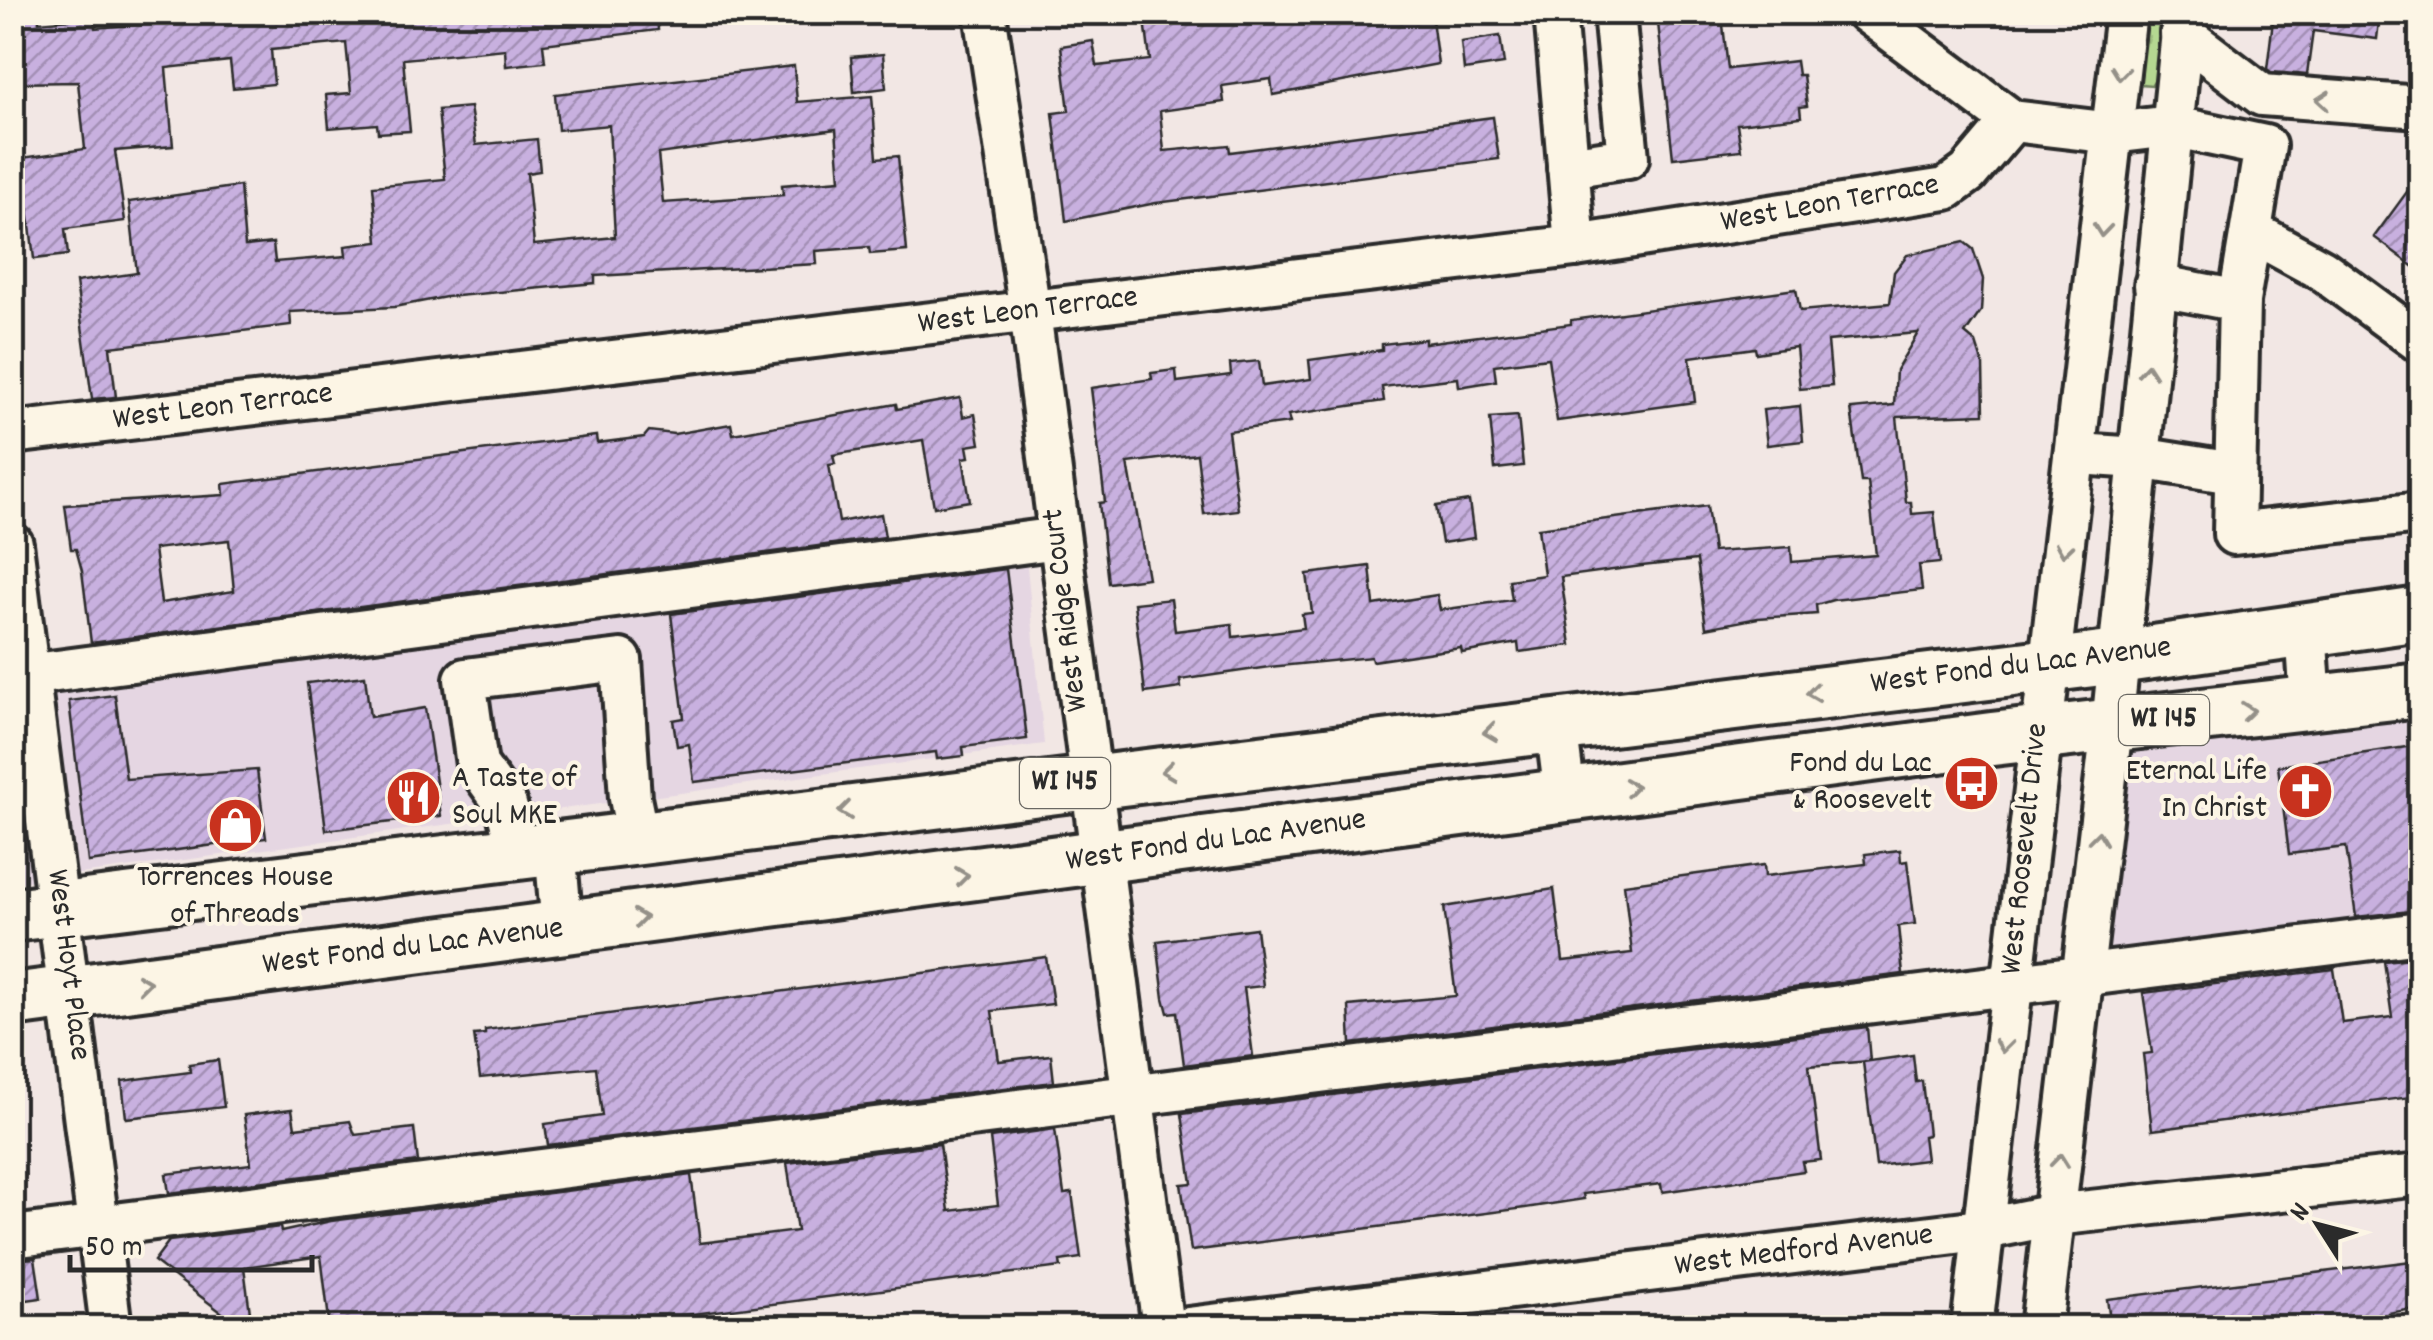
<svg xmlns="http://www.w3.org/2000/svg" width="2433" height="1340" viewBox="0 0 2433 1340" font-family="Dekko,sans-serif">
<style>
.built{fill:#e5d6e2}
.grass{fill:url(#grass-tufts);stroke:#70815e;stroke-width:2.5}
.building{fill:url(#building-hatch);stroke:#2b2b2b;stroke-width:2.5;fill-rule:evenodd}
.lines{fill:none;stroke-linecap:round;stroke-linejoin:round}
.minor-casing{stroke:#2b2b2b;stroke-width:48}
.major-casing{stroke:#2b2b2b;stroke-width:60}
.minor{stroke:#fcf5e5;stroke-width:40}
.major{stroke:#fcf5e5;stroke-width:52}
.oneway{stroke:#949088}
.labels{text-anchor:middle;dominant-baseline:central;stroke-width:8;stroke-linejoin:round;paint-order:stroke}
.shield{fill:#fcf5e5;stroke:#6a6863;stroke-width:2.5}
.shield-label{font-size:30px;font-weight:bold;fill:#2b2b2b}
.street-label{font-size:32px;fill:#2b2b2b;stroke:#fcf5e5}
.poi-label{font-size:32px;fill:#2b2b2b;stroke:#fcf5e5;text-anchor:end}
</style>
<defs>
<pattern id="grass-tufts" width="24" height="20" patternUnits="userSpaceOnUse" patternTransform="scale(2.5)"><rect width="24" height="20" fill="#b5d791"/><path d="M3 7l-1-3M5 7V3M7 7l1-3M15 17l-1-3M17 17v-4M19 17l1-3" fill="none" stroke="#9cb97d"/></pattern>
<pattern id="building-hatch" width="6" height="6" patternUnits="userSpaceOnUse" patternTransform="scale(2.5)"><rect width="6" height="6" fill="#c8b0df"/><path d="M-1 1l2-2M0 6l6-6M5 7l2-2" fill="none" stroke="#a38fb5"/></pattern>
</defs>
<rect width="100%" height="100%" fill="#f2e7e4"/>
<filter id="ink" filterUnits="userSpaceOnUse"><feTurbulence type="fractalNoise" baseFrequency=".01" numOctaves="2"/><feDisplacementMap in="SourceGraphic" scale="20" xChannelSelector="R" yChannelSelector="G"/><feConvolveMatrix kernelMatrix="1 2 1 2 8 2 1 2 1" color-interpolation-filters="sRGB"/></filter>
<g filter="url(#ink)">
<g class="built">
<polygon points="1025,546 1044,744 13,883 12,671"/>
<polygon points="2420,694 2420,933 2080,975 2112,726"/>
</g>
<polygon class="grass" points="2136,13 2170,13 2161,69 2152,85 2140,84 2135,64"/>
<g class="building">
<polygon points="12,12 39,12 39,22 94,17 95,28 294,12 657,12 658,30 543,44 545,62 506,66 505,49 403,59 410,131 378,133 377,124 329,128 326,95 351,93 346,43 271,50 274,84 233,88 230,61 166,68 173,146 115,151 125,221 65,229 68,255 34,259 22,158 85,149 78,82 12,83"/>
<polygon points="1144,12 1431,12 1438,64 1273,95 1271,79 1222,86 1224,102 1160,111 1164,151 1229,145 1230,152 1493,117 1499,159 1156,203 1066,221 1053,113 1069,111 1061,46 1093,41 1097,66 1150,60"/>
<polygon points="2274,12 2380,12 2377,39 2313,31 2307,75 2271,72 2267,69"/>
<polygon points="1722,16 1728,69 1796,61 1798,75 1803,75 1807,106 1800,107 1801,117 1737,124 1741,150 1673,158 1658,23"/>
<polygon points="1500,36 1504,64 1464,70 1461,42"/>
<polygon points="883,54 886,88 854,92 851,57"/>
<path d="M794,66L797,102L872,96L877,158L898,156L907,251L870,254L869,247L816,251L817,264L595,276V283L446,297L394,307L290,312L291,325L110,347L116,397L92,399L76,282L137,273L129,202L240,186L245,246L273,243L275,262L346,256L345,246L378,242L373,186L445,179L438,110L470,107L476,145L537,139L540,171L527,173L534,245L615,237L609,125L558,130L555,94ZM836,129L840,180L782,185L783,195L663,203L658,154Z"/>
<polygon points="2420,174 2420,271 2374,237"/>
<polygon points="1964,242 1973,249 1983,279 1981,311 1965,334 1976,343 1983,365 1984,414 1897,417 1906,502 1911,502 1912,514 1934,512 1940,563 1919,565 1922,590 1833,600 1816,605 1817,614 1758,618 1706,628 1697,560 1642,566 1561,577 1571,645 1519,652 1518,643 1462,653 1461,648 1372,661 1371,657 1269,667 1180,680 1181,688 1145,693 1134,603 1171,599 1175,631 1232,624 1233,637 1304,628 1302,614 1312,613 1307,574 1370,566 1374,605 1437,595 1440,610 1512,600 1509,580 1544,575 1538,528 1707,506 1713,552 1791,547 1792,562 1876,555 1868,482 1861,482 1851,409 1894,405 1896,370 1918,333 1828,341 1832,386 1800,389 1796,347 1756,353 1755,348 1690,357 1695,402 1557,421 1548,358 1494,365 1496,381 1459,387 1458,378 1382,387 1384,401 1288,415 1290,423 1228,431 1238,510 1204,514 1197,454 1128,463 1148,578 1108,583 1099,503 1105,502 1091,388 1152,379 1151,373 1176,370 1177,382 1231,375 1230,364 1259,361 1262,386 1311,379 1309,360 1382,350 1382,344 1425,339 1425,343 1571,324 1571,320 1796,289 1800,311 1890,303 1894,272 1907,255"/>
<path d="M960,398L963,417L975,414L980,444L967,446L969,457L963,458L970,501L934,507L923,440L833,455L835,464L829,465L839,522L881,514L885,537L91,643L82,571L76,549H71L65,505L224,495L223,484L596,436L597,443L644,437L649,431L674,434L731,424L733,434L896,404L897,409ZM229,540L234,591L161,603L154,549Z"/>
<polygon points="1800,406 1803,441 1767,445 1763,410"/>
<polygon points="1518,416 1523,466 1495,469 1490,418"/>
<polygon points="1469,501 1474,538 1442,543 1436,506"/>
<polygon points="1006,569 1027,739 963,747 964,756 937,759 936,752 694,782 689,744 677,746 673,720 684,718 671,614"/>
<polygon points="365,676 370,717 425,708 441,816 326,830 307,683"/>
<polygon points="115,695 126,779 257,770 266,838 88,862 69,701"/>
<polygon points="2420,745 2420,910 2356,917 2346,847 2289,854 2278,766"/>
<polygon points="1900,850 1901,862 1907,861 1915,924 1898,926 1903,974 1351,1044 1349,1006 1456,996 1444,907 1554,889 1563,961 1632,953 1624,884 1764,865 1765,876 1866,864 1865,854"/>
<polygon points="1256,928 1263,986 1244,988 1253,1056 1184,1065 1177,1012 1168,1013 1164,998 1157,941"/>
<polygon points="1046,957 1053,1004 992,1011 999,1061 1051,1055 1054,1082 548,1145 545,1124 602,1116 596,1067 480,1078 474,1035 485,1034 485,1030"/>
<polygon points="2420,957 2420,1059 2415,1059 2419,1096 2152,1130 2143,1054 2152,1053 2143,993 2334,969 2342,1023 2392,1017 2384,961"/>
<polygon points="1867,1027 1870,1061 1809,1066 1821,1160 1802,1162 1804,1171 1662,1192 1661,1184 1583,1194 1584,1199 1525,1208 1191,1251 1181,1184 1192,1183 1182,1114"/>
<polygon points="1913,1055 1916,1082 1922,1081 1928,1135 1923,1136 1926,1160 1876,1166 1863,1062"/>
<polygon points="218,1060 224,1107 126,1118 122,1081 190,1072 189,1064"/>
<polygon points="292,1109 295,1128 350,1121 355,1135 414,1128 418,1162 169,1193 166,1174 251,1164 244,1115"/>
<polygon points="1055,1129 1064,1194 1072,1193 1081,1258 1060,1261 1061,1267 584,1328 330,1328 321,1256 244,1267 252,1328 242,1328 154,1261 169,1241 280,1227 281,1232 331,1221 691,1175 700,1243 797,1231 787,1163 940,1144 949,1211 998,1205 990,1138"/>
<polygon points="35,1258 41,1298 12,1302 12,1260"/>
<polygon points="2420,1260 2420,1308 2388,1313 2389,1328 2111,1328 2107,1299"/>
</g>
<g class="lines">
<defs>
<g id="minor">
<polyline points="985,12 1030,312 1163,1328"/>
<polyline points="1555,12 1575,246"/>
<polyline points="1867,12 2012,121 2113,133 2171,126 2265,146 2239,301 2234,534 2420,513"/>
<polyline points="2181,33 2262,95 2420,107"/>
<polyline points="1568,167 1628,158 1614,12"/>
<polyline points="2254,233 2322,270 2420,342"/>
<polyline points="2155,285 2239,301"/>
<polyline points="12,433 1575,246 1946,189 1968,173 2012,121"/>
<polyline points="2078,454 2139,458 2233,473"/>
<polyline points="12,544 111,1328"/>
<polyline points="2306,628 2311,704"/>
<polyline points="12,677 1059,538"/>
<polyline points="1556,724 1565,796"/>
<polyline points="555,847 562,928"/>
<polyline points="518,852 506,805 477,765 465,679 621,660 630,798 638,837"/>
<polyline points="12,1237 2420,933"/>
<polyline points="1188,1328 1980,1230 2054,1215 2420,1175"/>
<polyline points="1972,1328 2126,12"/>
<polyline points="2041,1328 2112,726 2184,12"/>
</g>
<g id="major">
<polyline points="12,915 2118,657 2420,614"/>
<polyline points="12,1000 1992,739 2420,690"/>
</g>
</defs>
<use href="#minor" class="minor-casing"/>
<use href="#major" class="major-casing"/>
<use href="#minor" class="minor"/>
<use href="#major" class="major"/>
</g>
<defs><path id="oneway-chevron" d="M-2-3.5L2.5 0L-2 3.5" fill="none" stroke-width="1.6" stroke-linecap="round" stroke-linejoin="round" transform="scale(2.5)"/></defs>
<g class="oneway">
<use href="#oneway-chevron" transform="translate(2120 73) rotate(96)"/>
<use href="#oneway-chevron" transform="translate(2323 100) rotate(-175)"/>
<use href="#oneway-chevron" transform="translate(2102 230) rotate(96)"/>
<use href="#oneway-chevron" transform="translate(2147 371) rotate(-85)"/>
<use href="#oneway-chevron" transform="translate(2064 550) rotate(98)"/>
<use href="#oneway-chevron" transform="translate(1813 693) rotate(173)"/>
<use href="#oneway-chevron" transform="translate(2248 711) rotate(-6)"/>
<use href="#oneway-chevron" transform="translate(1490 732) rotate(173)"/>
<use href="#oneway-chevron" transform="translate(1168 771) rotate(173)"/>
<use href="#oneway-chevron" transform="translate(1631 787) rotate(-8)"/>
<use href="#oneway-chevron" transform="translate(845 811) rotate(173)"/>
<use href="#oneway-chevron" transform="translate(2098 838) rotate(-83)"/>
<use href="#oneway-chevron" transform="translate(962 876) rotate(-7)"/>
<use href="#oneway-chevron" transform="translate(640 918) rotate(-7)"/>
<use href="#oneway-chevron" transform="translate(144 983) rotate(-7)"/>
<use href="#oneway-chevron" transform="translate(2003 1046) rotate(97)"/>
<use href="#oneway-chevron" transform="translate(2060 1161) rotate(-84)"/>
</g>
</g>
<defs>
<symbol id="bus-disc" viewBox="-11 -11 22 22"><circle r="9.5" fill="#c8321e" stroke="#fcf5e5"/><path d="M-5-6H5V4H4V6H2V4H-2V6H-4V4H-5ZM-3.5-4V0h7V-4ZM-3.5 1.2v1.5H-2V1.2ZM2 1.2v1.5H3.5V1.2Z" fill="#fff"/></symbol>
<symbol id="church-disc" viewBox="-11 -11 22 22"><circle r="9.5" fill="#c8321e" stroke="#fcf5e5"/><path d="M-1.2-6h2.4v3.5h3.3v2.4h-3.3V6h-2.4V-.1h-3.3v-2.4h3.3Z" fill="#fff"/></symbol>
<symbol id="restaurant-disc" viewBox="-11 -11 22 22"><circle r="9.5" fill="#c8321e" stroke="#fcf5e5"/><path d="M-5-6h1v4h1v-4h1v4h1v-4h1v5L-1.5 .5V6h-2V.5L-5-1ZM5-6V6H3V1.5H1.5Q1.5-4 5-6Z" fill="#fff"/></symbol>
<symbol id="shop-disc" viewBox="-11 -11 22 22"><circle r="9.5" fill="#c8321e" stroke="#fcf5e5"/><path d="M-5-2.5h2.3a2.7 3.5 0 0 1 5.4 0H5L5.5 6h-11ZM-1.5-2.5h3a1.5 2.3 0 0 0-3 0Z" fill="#fff"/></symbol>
</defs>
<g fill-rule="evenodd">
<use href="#bus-disc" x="1940" y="752" width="63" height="63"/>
<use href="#church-disc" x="2274" y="760" width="63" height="63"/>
<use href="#restaurant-disc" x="382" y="766" width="63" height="63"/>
<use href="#shop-disc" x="204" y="794" width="63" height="63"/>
</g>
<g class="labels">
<g class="shield">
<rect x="2119" y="695" width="90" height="50" rx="8"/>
<rect x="1020" y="758" width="90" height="50" rx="8"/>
</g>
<g class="shield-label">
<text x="2164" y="720">WI 145</text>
<text x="1065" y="783">WI 145</text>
</g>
<g class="street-label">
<text transform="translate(1830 205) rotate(-10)">West Leon Terrace</text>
<text transform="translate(1028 312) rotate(-7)">West Leon Terrace</text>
<text transform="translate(223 408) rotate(-7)">West Leon Terrace</text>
<text transform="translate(1067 610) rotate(-97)">West Ridge Court</text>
<text transform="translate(2021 667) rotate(-7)">West Fond du Lac Avenue</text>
<text transform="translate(1216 842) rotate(-8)">West Fond du Lac Avenue</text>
<text transform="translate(2026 849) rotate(-84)">West Roosevelt Drive</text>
<text transform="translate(413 948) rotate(-7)">West Fond du Lac Avenue</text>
<text transform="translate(67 965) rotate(83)">West Hoyt Place</text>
<text transform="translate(1804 1252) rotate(-7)">West Medford Avenue</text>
</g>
<g class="poi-label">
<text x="1932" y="765">Fond du Lac<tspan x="1932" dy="37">&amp; Roosevelt</tspan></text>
<text x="2267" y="773">Eternal Life<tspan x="2267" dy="37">In Christ</tspan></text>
<text x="452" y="780" text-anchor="start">A Taste of<tspan x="452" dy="37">Soul MKE</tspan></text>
<text x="235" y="879" text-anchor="middle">Torrences House<tspan x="235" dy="37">of Threads</tspan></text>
</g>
</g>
<rect width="2433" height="1340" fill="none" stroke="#fcf5e5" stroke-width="50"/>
<rect x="25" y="25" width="2383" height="1290" fill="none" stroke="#2b2b2b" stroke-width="4" filter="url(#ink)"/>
<g transform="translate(2318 1225) rotate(306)" stroke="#fcf5e5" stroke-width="8" paint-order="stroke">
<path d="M0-8L18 38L0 25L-18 38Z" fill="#2b2b2b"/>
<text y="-15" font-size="28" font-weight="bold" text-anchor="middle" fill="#2b2b2b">N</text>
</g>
<path d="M70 1255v15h242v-15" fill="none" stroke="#2b2b2b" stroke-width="5"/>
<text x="85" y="1255" font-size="30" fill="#2b2b2b" stroke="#fcf5e5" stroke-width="8" paint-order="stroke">50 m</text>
</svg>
